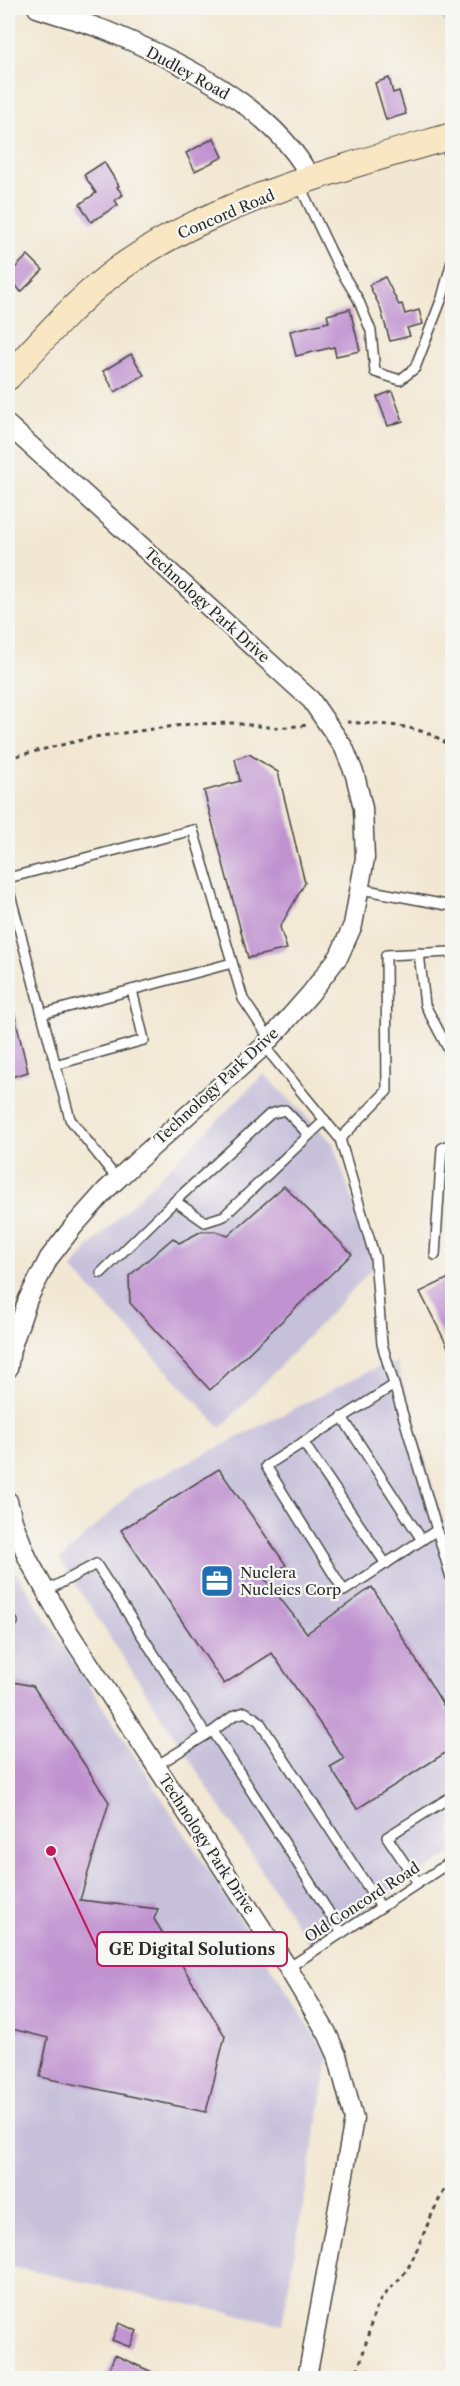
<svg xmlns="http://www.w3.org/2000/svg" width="460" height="2386" viewBox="0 0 460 2386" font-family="'Libre Caslon Text',serif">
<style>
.industrial{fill:#c6c0da}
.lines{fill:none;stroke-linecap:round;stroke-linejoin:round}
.stream{stroke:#7cb7ee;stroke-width:5}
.building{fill:#c092d0}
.service-casing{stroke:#494744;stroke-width:12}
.minor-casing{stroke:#494744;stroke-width:21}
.secondary-casing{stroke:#494744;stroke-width:28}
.path{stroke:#494744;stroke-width:3;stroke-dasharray:4.5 4.5;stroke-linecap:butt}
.service{stroke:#fff;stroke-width:9}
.minor{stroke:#fff;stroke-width:18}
.secondary{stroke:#f9e7c3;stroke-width:26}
.labels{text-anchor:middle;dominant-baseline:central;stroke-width:4.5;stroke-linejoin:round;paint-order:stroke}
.street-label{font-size:15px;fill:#2b2b2b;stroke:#f6f6f2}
.poi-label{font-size:15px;fill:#2b2b2b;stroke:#f6f6f2;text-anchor:start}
.leader{fill:none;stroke:#c2185b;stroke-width:2}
.callout-dot{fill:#c2185b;stroke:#f6f6f2;stroke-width:2}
.callout{fill:#f6f6f2;stroke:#c2185b;stroke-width:2}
.callout-label{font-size:16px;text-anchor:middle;font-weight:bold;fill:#2b2b2b}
</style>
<rect width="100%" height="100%" fill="#f6f6f2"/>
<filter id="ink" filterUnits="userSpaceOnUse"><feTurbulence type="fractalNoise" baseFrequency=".0167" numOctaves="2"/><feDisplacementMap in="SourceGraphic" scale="12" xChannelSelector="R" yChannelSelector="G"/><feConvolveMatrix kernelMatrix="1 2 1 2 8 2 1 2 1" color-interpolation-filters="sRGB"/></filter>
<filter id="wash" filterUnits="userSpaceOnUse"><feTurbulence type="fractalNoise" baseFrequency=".008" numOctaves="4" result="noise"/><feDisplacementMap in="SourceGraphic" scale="24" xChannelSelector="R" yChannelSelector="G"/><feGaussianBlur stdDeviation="1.35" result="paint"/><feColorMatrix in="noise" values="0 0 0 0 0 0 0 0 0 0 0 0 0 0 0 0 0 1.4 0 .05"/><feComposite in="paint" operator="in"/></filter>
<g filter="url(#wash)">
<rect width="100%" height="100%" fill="#f2e7d2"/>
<g class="industrial">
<polygon points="264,1074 333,1143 375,1266 221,1428 72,1269 90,1246"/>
<polygon points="397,1363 452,1552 452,1853 310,1945 60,1560 135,1489 375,1368"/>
<polygon points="8,1560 329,2057 282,2324 8,2266"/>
</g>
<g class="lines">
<polyline class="stream" points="437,8 452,26"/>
</g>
<g id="blocks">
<g class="building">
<polygon points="389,78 393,93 399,91 406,114 386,120 375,83"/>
<polygon points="214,138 223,157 195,171 186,153"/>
<polygon points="104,162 119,186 117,187 123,195 115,200 118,205 91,222 80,204 96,193 84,175"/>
<polygon points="28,255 43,270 21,292 8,275"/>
<polygon points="385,277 399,305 402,304 405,314 419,310 423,324 407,328 410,336 390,341 380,307 369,285"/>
<polygon points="350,309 360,351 336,356 334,347 296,356 290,331 329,322 327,315"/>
<polygon points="131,354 144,375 115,392 103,371"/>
<polygon points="392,391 403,421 388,426 377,397"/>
<polygon points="249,754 278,772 305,883 280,927 287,949 248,958 204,791 240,781 235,759"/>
<polygon points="8,1008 13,1008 28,1072 8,1078"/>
<polygon points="284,1186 352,1254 210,1390 130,1303 129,1276 173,1238 179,1243 202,1231 215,1231 228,1236"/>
<polygon points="453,1276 453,1357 420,1292"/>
<polygon points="219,1469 286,1565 265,1579 307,1633 372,1587 453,1721 453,1748 357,1809 330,1767 344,1759 272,1653 224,1684 121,1530"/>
<polygon points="8,1681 33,1686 109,1802 80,1900 158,1909 154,1919 225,2036 206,2112 40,2077 48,2038 8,2028"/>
<polygon points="119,2323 137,2331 130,2347 112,2340"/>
<polygon points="115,2355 167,2379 105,2379"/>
</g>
</g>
</g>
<g filter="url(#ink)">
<use href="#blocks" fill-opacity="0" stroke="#494744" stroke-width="1.5"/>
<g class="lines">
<defs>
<g id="service">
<polyline points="447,140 452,176"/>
<polyline points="299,184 338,266 358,299 371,331 375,372 400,380 415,368 442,298 452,261"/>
<polyline points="8,878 193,830 243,999 270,1039"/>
<polyline points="8,887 70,1119 117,1179"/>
<polyline points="361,889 452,906"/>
<polyline points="419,953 425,1005 452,1056"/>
<polyline points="42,1014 232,963"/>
<polyline points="264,1046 340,1139 375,1258 382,1344 452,1581"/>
<polyline points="55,1065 144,1040 132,990"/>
<polyline points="340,1139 387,1091 386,955 450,952 452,956"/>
<polyline points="175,1201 270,1114 285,1110 309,1135"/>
<polyline points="435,1255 442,1148 452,1143"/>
<polyline points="101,1273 175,1201 205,1222 224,1216 325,1120"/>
<polyline points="394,1385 266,1466 344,1591 437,1530"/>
<polyline points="342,1417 422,1540"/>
<polyline points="303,1442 386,1564"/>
<polyline points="46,1591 96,1564 206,1735"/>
<polyline points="8,1615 13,1622"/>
<polyline points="156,1766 211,1732"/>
<polyline points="418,1883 387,1837 452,1796"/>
<polyline points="342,1933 213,1731 233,1716 245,1712 259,1721 381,1907"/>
<polyline points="288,1968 452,1861"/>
</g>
<g id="minor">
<path d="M37,8C60,16 84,22 107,31C178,60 276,108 311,179"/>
<polyline points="8,425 311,700 344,748 355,775 363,808 365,858 353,925 339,956 310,994 264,1046 138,1160 106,1190 73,1227 49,1258 28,1299 11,1349 8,1369"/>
<polyline points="8,1501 13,1521 28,1559 66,1628 288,1968 327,2033 337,2055 354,2119 307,2378"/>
</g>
<path id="secondary" d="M8,377C40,342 71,307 108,277C200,205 341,168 452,136"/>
</defs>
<use href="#service" class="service-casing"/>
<use href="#minor" class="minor-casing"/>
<use href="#secondary" class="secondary-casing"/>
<g class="path">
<path d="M347,722C383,725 424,723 452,748"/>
<polyline points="8,758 94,737 190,724 233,723 276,728 308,725"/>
<path d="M352,2378C363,2369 369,2318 380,2301C388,2289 402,2279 409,2266C423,2240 434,2201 452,2180"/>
</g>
<use href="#service" class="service"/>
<use href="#minor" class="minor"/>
<use href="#secondary" class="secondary"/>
</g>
</g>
<defs>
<symbol id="office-square" viewBox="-11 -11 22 22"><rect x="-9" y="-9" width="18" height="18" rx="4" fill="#1f6fb2" stroke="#f6f6f2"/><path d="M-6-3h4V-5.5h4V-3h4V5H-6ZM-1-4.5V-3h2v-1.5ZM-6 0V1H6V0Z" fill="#fff"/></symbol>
</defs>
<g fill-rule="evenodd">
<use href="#office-square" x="198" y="1562" width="38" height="38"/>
</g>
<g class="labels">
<g class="street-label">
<text transform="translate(188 73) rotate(29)">Dudley Road</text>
<text transform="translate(226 214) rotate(-23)">Concord Road</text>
<text transform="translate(207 605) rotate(42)">Technology Park Drive</text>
<text transform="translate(216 1086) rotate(-43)">Technology Park Drive</text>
<text transform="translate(207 1844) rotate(57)">Technology Park Drive</text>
<text transform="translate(362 1902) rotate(-33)">Old Concord Road</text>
</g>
<g class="poi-label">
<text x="240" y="1572">Nuclera<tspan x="240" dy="17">Nucleics Corp</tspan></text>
</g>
</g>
<path class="leader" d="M51 1851L97 1949"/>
<circle class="callout-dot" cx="51" cy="1851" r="6"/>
<rect class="callout" x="97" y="1932" width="190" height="34" rx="6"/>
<g class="callout-label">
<text x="192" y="1955">GE Digital Solutions</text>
</g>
<rect width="460" height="2386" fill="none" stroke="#f6f6f2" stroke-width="30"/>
</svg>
